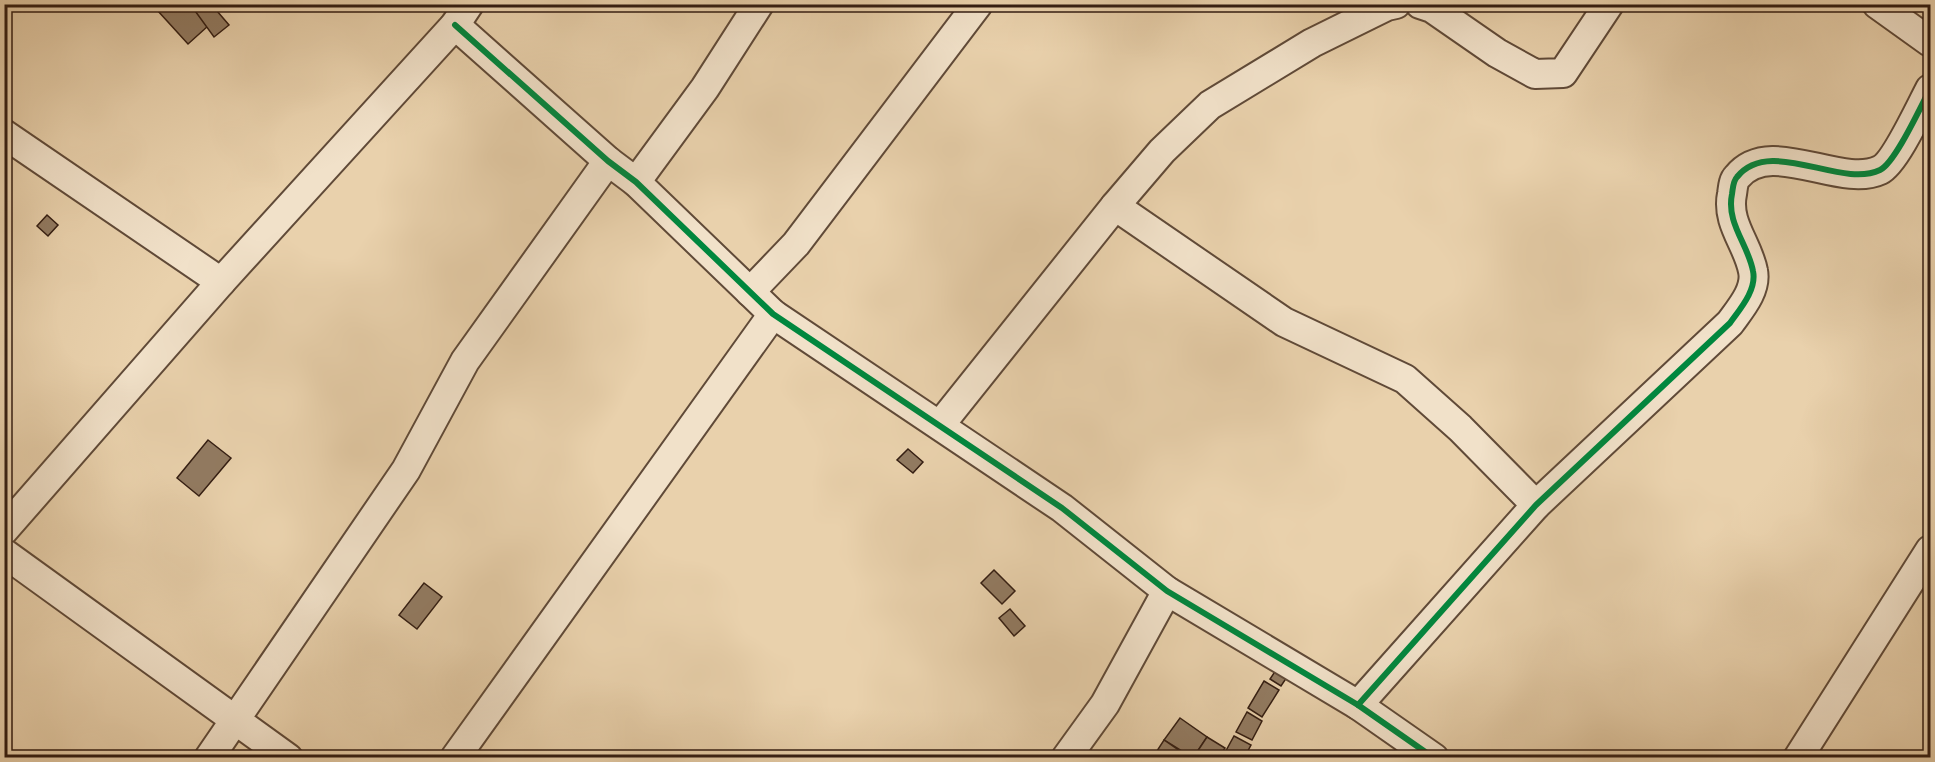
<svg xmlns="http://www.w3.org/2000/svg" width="1935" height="762" viewBox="0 0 1935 762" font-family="'IM FELL English',serif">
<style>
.building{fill:#927b62;stroke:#331d12;stroke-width:1.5}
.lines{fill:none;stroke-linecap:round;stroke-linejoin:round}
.street-casing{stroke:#604a38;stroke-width:32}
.street{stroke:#f1e1c9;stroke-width:28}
.cycleway-casing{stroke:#f1e1c9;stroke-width:10}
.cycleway{stroke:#00873e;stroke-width:6}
</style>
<rect width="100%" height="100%" fill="#e9d1ac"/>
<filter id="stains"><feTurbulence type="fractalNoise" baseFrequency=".00333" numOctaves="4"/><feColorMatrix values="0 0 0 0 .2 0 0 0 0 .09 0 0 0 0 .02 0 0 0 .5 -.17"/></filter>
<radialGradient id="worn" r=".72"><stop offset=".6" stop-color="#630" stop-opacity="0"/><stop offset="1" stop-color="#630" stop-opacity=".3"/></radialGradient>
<g class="building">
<polygon points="167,4 181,4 188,11 193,8 208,26 188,44 158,11"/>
<polygon points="181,4 211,4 229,25 214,37 193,8 188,11"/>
<polygon points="47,215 58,225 48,236 37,226"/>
<polygon points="208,440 231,458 199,496 177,478"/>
<polygon points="908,449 923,462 913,473 897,460"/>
<polygon points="994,570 1015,591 1002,604 981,583"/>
<polygon points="424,583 442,597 417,629 399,615"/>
<polygon points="1010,609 1025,626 1014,636 999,618"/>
<polygon points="1278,667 1289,674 1281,686 1270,679"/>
<polygon points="1264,681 1279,690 1262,717 1248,708"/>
<polygon points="1247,712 1262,721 1252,740 1236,732"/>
<polygon points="1180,718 1207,737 1193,758 1164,740"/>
<polygon points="1234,736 1251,745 1244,758 1222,758"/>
<polygon points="1207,737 1225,748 1218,758 1193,758"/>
<polygon points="1164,740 1190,758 1153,757"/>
</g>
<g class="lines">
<defs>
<g id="street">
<polyline points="1420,4 1432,8 1497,53 1535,74 1563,73 1609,4"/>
<polyline points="1877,4 1930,42"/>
<polyline points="455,25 608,161 636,182 773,314 1062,508 1167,591 1358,705 1434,758"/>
<polyline points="4,134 221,282"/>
<polyline points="636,182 705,88 759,4"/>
<polyline points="1115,206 1284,322 1405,379 1460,428 1536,505"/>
<polyline points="750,292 796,244 978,4"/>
<polyline points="940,425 1115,206 1162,151 1210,105 1312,43 1387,6 1396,4"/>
<polyline points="4,530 221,282 455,25 469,4"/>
<polyline points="4,553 288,758"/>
<path d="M1358,705L1536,505L1730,323C1740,309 1757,290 1753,271C1748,244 1726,223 1732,194C1733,188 1733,181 1737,177C1770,136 1840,189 1880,170C1895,163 1921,106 1930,89"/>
<polyline points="209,758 406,470 465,361 608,161"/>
<polyline points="455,758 773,314"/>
<polyline points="1066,758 1105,704 1167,591"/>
<polyline points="1798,758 1930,550"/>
</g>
</defs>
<use href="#street" class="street-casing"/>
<use href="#street" class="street"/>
<defs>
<g id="cycleway">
<polyline points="455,25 608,161 636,182 773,314 1062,508 1167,591 1358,705 1434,758"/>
<path d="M1358,705L1536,505L1730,323C1740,309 1757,290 1753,271C1748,244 1726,223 1732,194C1733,188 1733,181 1737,177C1770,136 1840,189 1880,170C1895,163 1921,106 1930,89"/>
</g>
</defs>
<use href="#cycleway" class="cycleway-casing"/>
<use href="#cycleway" class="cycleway"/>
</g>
<rect width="1935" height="762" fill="none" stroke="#e9d1ac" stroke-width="24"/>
<rect x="6" y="6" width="1923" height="750" fill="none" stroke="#331d12" stroke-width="3"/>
<rect x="12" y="12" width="1911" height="738" fill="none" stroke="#331d12" stroke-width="1.5"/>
<rect width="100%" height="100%" filter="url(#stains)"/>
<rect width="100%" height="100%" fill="url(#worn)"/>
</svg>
